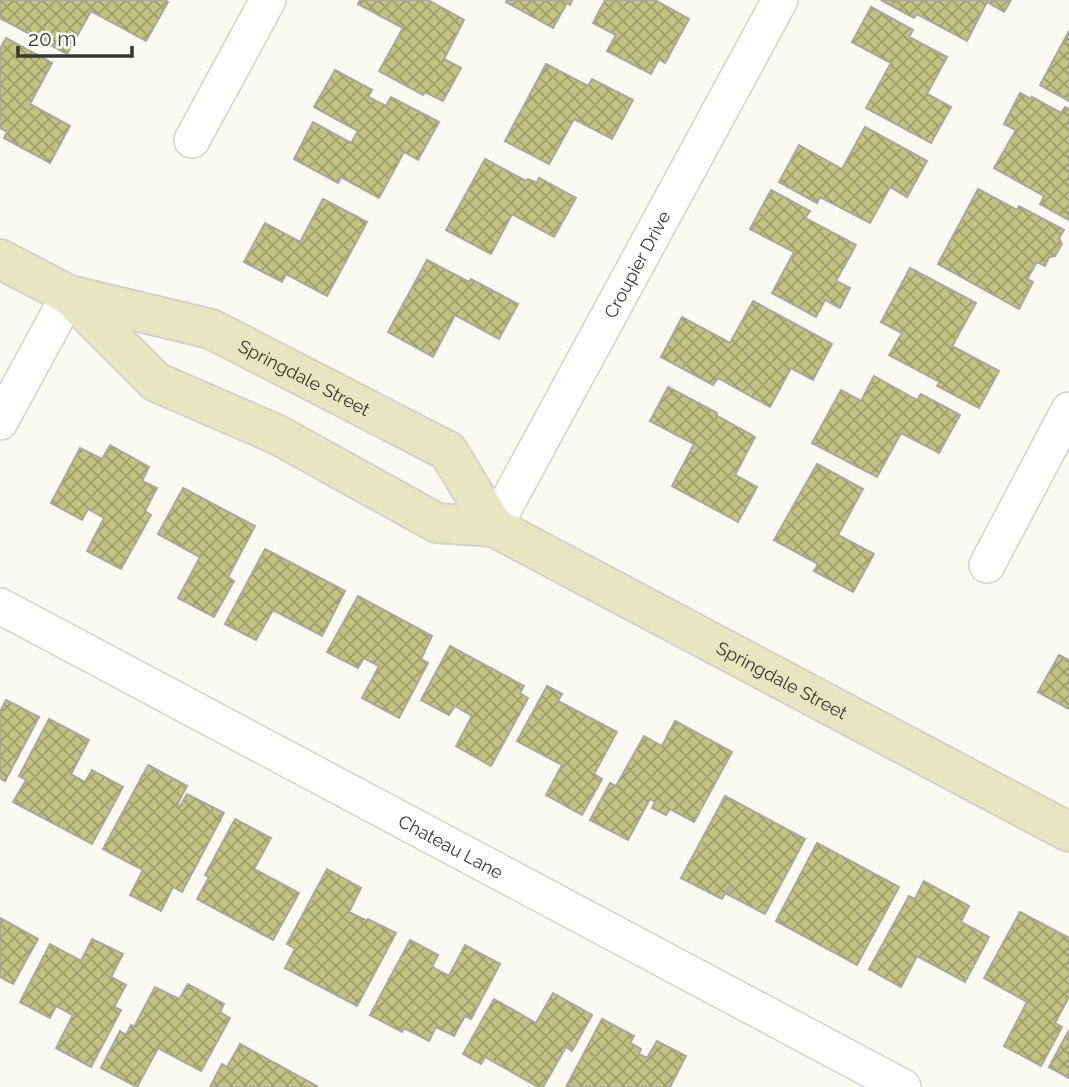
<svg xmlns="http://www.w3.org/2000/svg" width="1069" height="1087" viewBox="0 0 1069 1087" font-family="Raleway,sans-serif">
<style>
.building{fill:url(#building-cross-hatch);stroke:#a7a79e;stroke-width:2}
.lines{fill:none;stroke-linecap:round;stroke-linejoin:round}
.street-casing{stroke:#d2d2c9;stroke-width:38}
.secondary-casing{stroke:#d2d2c9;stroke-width:42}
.street{stroke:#fff;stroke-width:35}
.secondary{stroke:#e7e6c0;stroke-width:38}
.labels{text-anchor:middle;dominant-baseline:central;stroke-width:6;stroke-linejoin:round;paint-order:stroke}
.street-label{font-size:18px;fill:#373733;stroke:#fff}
</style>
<defs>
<pattern id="building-cross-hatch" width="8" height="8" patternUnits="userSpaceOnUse" patternTransform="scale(1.75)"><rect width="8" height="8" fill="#c2c281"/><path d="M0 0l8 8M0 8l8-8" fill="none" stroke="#9e9e6a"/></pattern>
</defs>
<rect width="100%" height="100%" fill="#fafaf0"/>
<g class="building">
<polygon points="0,0 165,0 168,2 146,41 91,11 67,54 0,18"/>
<polygon points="360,0 428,0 464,20 444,59 461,68 443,101 425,92 423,95 379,71 403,28 358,4"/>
<polygon points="507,0 572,0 570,5 567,3 553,28 506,2"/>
<polygon points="605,0 655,0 689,19 665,63 659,59 651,74 607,51 616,35 593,23"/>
<polygon points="881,0 1011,0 1004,12 987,2 967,41 917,14 914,18"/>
<polygon points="871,7 913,30 909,37 947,57 927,94 951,107 931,143 866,108 891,63 852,42"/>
<polygon points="1069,31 1069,101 1040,85"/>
<polygon points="6,38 52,63 30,104 70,126 50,163 4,138 7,132 0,128 0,49"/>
<polygon points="546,64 588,86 592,79 633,100 612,139 574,119 549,164 505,141"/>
<polygon points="335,70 372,90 368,97 386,106 391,97 439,122 418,160 404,152 379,198 341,177 338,183 294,159 313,122 351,143 358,131 314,107"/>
<polygon points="1020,93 1031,99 1032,97 1061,113 1065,107 1069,109 1069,220 1040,204 1044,196 994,168 1016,130 1004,124"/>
<polygon points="865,127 927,161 907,197 890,187 870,223 820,197 817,203 779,182 799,145 842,169"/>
<polygon points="485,159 526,181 528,179 537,183 539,178 576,198 554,237 512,214 491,254 446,230"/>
<polygon points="978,189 1017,210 1019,206 1064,230 1059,238 1062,244 1055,256 1049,257 1045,266 1037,262 1027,279 1033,282 1019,309 938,264"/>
<polygon points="771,190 810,211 805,218 856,245 836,281 850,288 840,308 825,300 816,317 772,293 794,252 750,229"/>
<polygon points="323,199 367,222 327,296 286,274 282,282 244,262 265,223 300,242"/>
<polygon points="427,260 469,282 471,279 518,304 499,339 455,315 433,357 388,332"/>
<polygon points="910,268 976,303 952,346 999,371 979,408 937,386 940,382 889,355 902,333 881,322"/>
<polygon points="753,301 832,344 813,380 791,368 770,407 718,378 713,385 661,357 682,317 730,343"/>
<polygon points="874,376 917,400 921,394 960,415 939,453 901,433 877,477 812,443 841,390 861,401"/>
<polygon points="668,387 717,413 716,415 755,437 735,475 757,487 738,522 672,486 694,444 650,421"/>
<polygon points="110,445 149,467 142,481 157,488 145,511 151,515 121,569 87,551 104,518 88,509 82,520 51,503 80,448 102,459"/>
<polygon points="817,464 863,489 838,535 874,554 853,592 814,571 818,564 774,540"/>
<polygon points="183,488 255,526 228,577 234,581 214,617 178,598 200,557 158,534"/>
<polygon points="265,549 345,591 322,636 273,610 256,640 225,624"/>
<polygon points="358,596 432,636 421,659 428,663 399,718 362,698 379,666 364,658 358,668 327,652"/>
<polygon points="450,646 524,686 520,693 528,698 491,766 456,746 472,716 455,706 449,715 421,700"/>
<polygon points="1059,655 1069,660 1069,709 1038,692"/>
<polygon points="547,686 562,694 558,701 617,732 594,774 602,779 582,815 546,795 562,765 517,741"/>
<polygon points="6,700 39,717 5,781 0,778 0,712"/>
<polygon points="49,719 89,740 71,774 85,782 92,770 123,787 92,844 13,802 26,780 19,776"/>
<polygon points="675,721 732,752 694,822 670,809 666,815 652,808 655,802 650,799 628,840 590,820 610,783 616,786 644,736 662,746"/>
<polygon points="148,765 187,786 177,805 180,806 187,794 224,813 182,892 173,887 161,911 130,895 143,870 103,849"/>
<polygon points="725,796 805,839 765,914 727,894 732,886 730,885 722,899 681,878"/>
<polygon points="235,819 271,838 254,869 299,893 273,940 197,899 209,877 205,875"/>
<polygon points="817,843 899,887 857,965 776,921"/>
<polygon points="327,869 361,888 349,912 367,921 368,919 396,933 357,1006 285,968 295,949 287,944"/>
<polygon points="924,881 969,906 961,922 989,937 965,982 917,956 901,987 869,969 909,896 915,899"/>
<polygon points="1020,912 1069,938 1069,997 1055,1023 1062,1027 1041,1066 1004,1046 1027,1002 984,978"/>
<polygon points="0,918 38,939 13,984 0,977"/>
<polygon points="92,939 123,954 111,977 126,985 114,1007 121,1010 91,1067 56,1048 73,1015 56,1006 50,1018 20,1002 50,944 81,961"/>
<polygon points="410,940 438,955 432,967 449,976 465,945 500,964 471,1019 465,1016 454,1036 436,1027 429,1041 404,1028 402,1032 370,1015"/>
<polygon points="188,984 224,1004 220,1012 230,1018 201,1071 158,1048 137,1087 101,1068 120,1031 126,1035 131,1025 134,1027 155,987 179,999"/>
<polygon points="553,993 592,1015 572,1051 566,1047 543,1087 538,1087 485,1057 481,1064 463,1054 494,999 536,1023"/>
<polygon points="602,1019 634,1036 630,1043 641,1049 639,1054 647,1058 657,1041 686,1056 670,1087 566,1087"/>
<polygon points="1069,1030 1069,1078 1049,1067"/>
<polygon points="240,1044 317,1086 317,1087 210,1087 222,1064 227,1067"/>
</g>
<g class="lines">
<defs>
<g id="street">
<polyline points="192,140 268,0"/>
<polyline points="0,422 69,295"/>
<path id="s1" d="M494,527L780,0"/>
<polyline points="987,565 1069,410"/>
<path id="s2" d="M0,606L903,1087"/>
</g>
<g id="secondary">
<path id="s3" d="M0,259L69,295L211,329L448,451L494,527"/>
<path id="s4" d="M69,295L156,382L278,435L437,523L494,527L1069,832"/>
</g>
</defs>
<use href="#street" class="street-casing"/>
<use href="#secondary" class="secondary-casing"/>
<use href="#street" class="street"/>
<use href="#secondary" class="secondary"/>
</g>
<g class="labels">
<g class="street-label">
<text stroke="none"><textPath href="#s1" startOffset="299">Croupier Drive</textPath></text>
<text stroke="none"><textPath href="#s3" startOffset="329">Springdale Street</textPath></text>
<text stroke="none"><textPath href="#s4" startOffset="821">Springdale Street</textPath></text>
<text stroke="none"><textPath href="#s2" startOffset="511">Chateau Lane</textPath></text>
</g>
</g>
<path d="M18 46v10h114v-10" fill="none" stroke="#373733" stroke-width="3.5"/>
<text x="28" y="46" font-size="21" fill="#373733" stroke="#ffffff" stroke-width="5" paint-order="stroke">20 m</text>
</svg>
